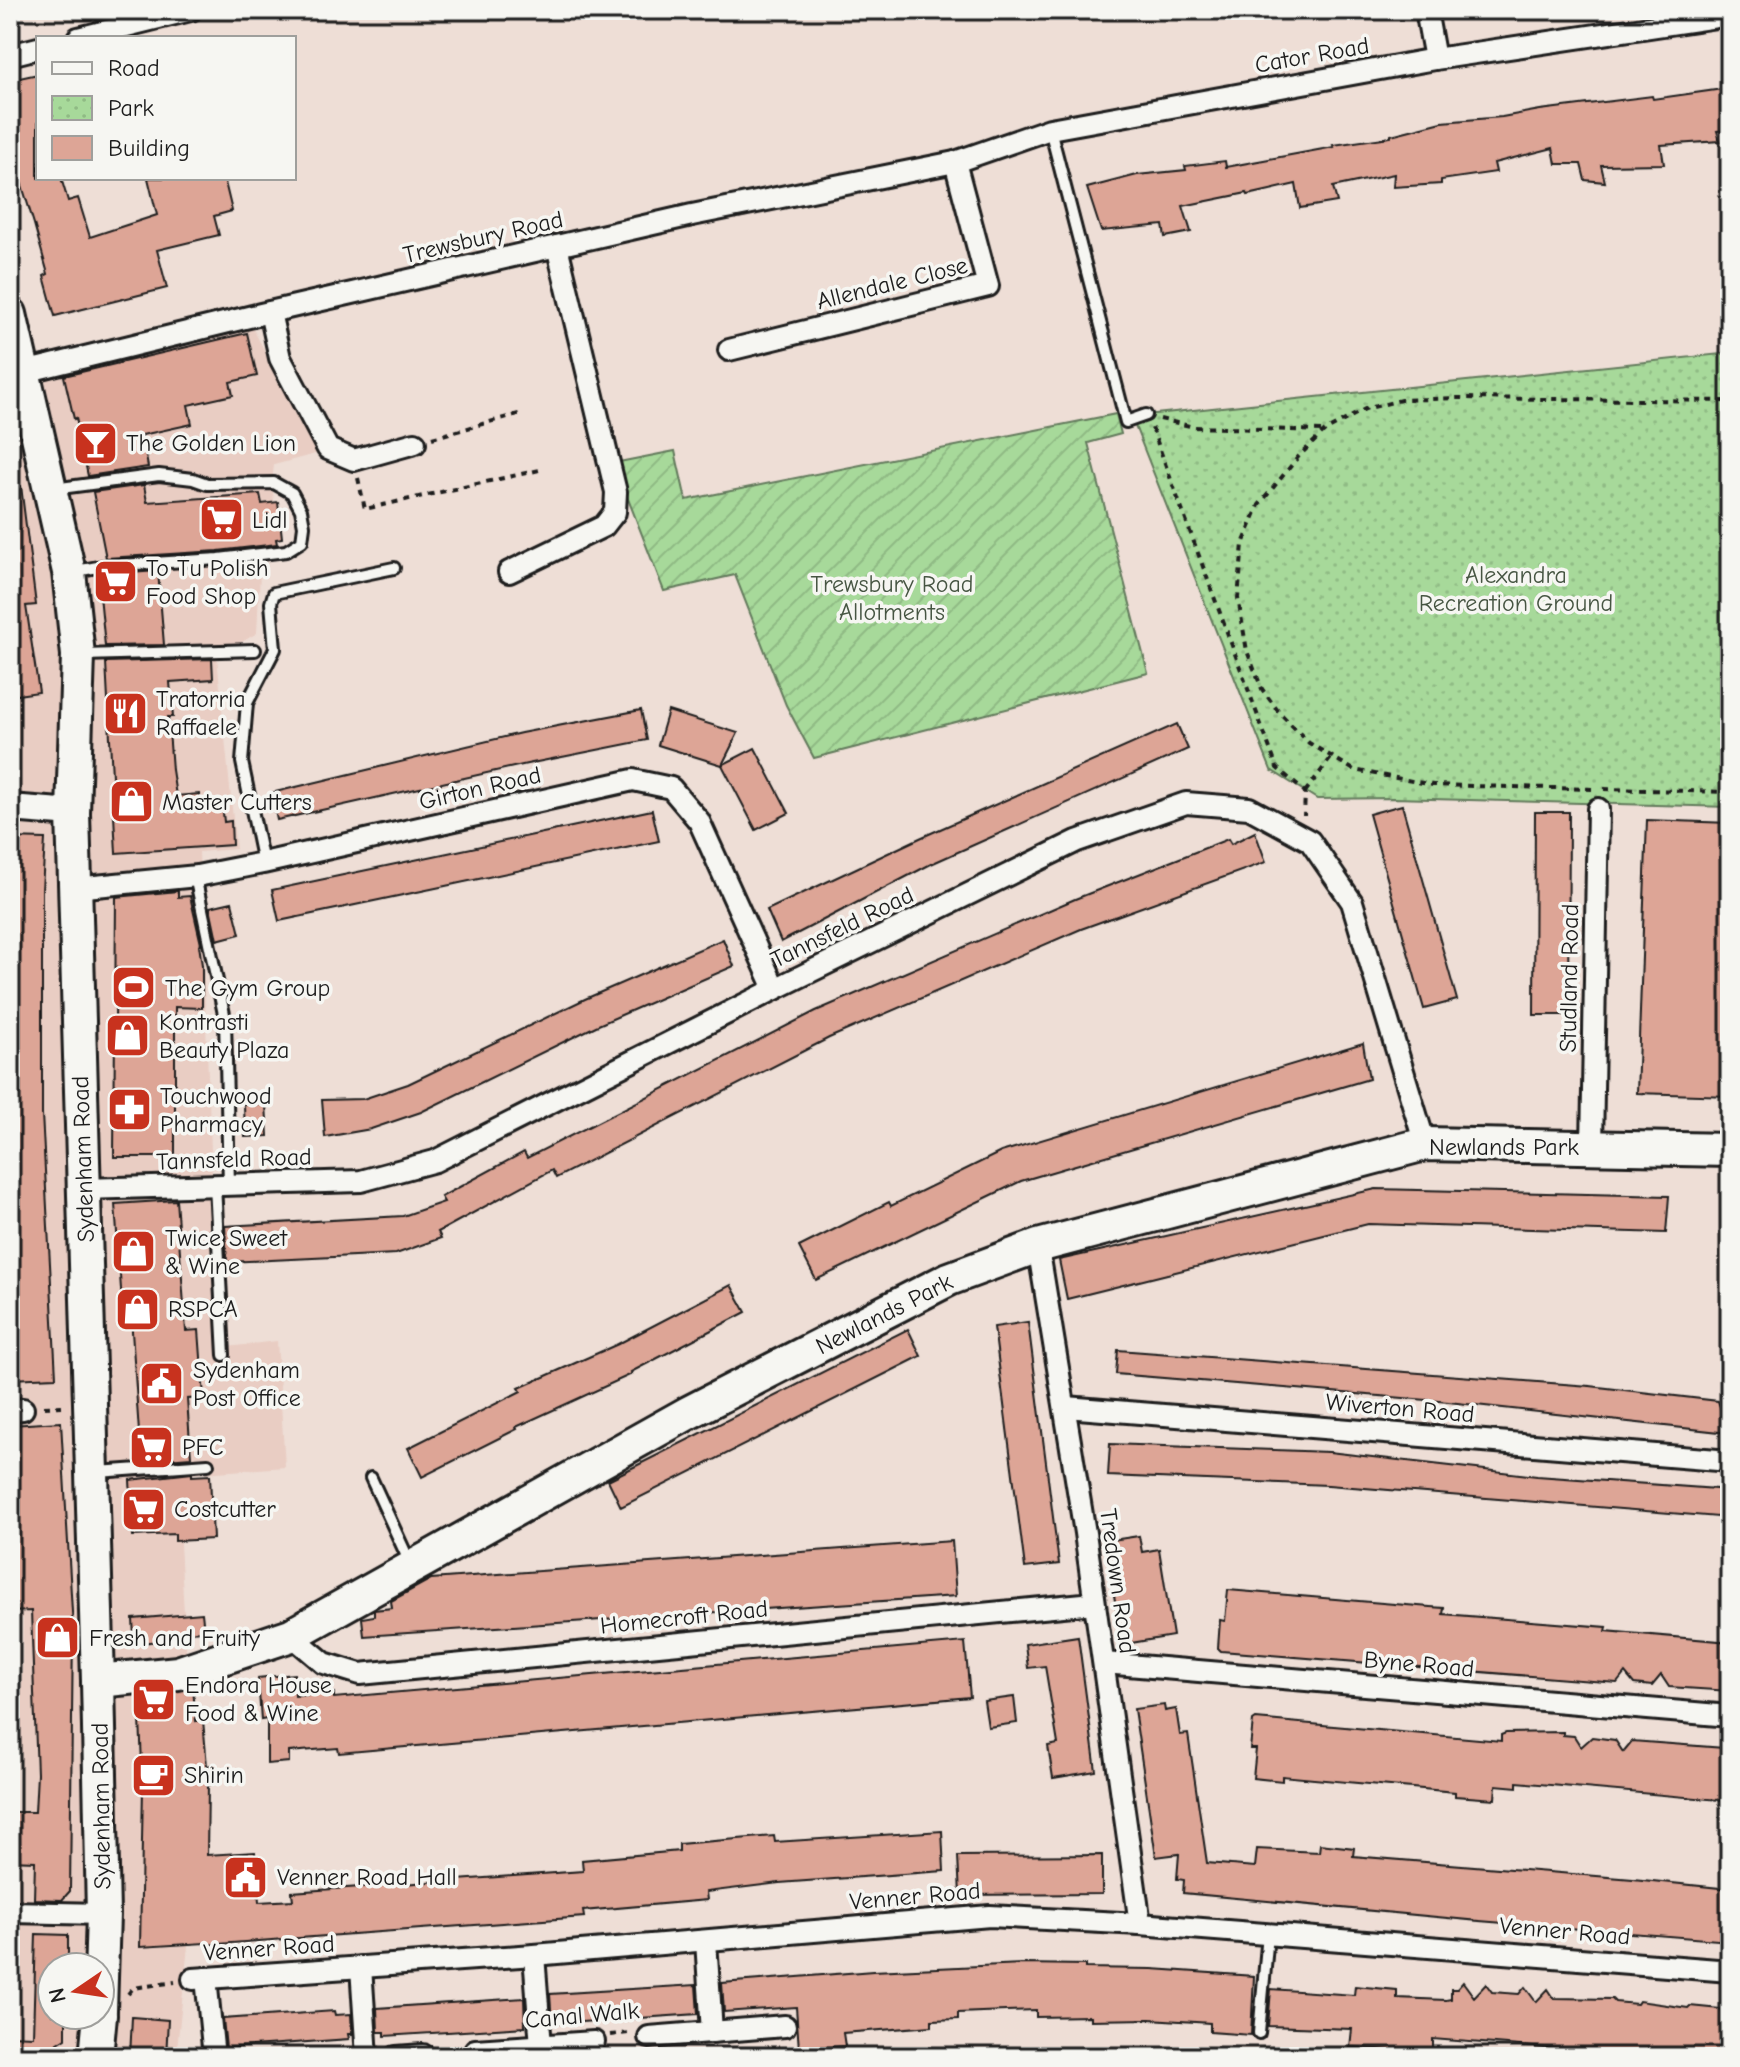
<svg xmlns="http://www.w3.org/2000/svg" width="1740" height="2067" viewBox="0 0 1740 2067" font-family="'Comic Neue',sans-serif">
<style>
.built{fill:#e9cdc3;fill-rule:evenodd}
.park{fill:url(#park-dots);stroke:#627a5b;stroke-width:2}
.garden{fill:url(#garden-furrows);stroke:#627a5b;stroke-width:2}
.building{fill:#dda596;stroke:#1c1c1c;stroke-width:2}
.lines{fill:none;stroke-linecap:round;stroke-linejoin:round}
.service-casing{stroke:#1c1c1c;stroke-width:16}
.minor-casing{stroke:#1c1c1c;stroke-width:26}
.tertiary-casing{stroke:#1c1c1c;stroke-width:32}
.primary-casing{stroke:#1c1c1c;stroke-width:38}
.path{stroke:#1c1c1c;stroke-width:4;stroke-dasharray:6 6;stroke-linecap:butt}
.service{stroke:#f6f6f2;stroke-width:10}
.minor{stroke:#f6f6f2;stroke-width:20}
.tertiary{stroke:#f6f6f2;stroke-width:26}
.primary{stroke:#f6f6f2;stroke-width:32}
.labels{text-anchor:middle;dominant-baseline:central;stroke-width:7;stroke-linejoin:round;paint-order:stroke}
.street-label{font-size:24px;fill:#1c1c1c;stroke:#f6f6f2}
.poi-label{font-size:24px;fill:#1c1c1c;stroke:#f6f6f2;text-anchor:start}
.park-label{font-size:24px;fill:#465542;stroke:#f6f6f2}
</style>
<defs>
<pattern id="park-dots" width="8" height="8" patternUnits="userSpaceOnUse" patternTransform="scale(2)"><rect width="8" height="8" fill="#a7d99a"/><path d="M2 2h.1M6 6h.1" fill="none" stroke="#8fba84" stroke-width="1.8" stroke-linecap="round"/></pattern>
<pattern id="garden-furrows" width="10" height="10" patternUnits="userSpaceOnUse" patternTransform="scale(2)"><rect width="10" height="10" fill="#a7d99a"/><path d="M-1 1l2-2M0 10L10 0M9 11l2-2" fill="none" stroke="#8fba84"/></pattern>
</defs>
<rect width="100%" height="100%" fill="#eeded6"/>
<filter id="ink" filterUnits="userSpaceOnUse"><feTurbulence type="fractalNoise" baseFrequency=".0125" numOctaves="2"/><feDisplacementMap in="SourceGraphic" scale="16" xChannelSelector="R" yChannelSelector="G"/><feConvolveMatrix kernelMatrix="1 2 1 2 8 2 1 2 1" color-interpolation-filters="sRGB"/></filter>
<g filter="url(#ink)">
<path class="built" d="M252,327L319,453L274,465L272,482L279,550L261,553L257,633L217,657L236,849L199,852L219,1348L277,1341L285,1467L176,1475L198,1854L176,2057H10V2031H15L23,1618H10V338L22,381ZM52,1967H100V2015H52Z"/>
<polygon class="park" points="1730,353 1730,807 1393,798 1317,799 1271,770 1135,426 1146,415"/>
<polygon class="garden" points="1116,414 1121,434 1088,443 1148,673 814,758 786,705 735,575 664,591 614,463 675,451 686,500"/>
<g class="building">
<polygon points="38,74 38,178 61,178 68,201 78,198 90,237 157,215 148,178 224,178 232,211 214,216 219,235 157,250 167,288 55,316 44,276 48,274 34,224 20,179 16,180 10,158 10,80"/>
<polygon points="1730,88 1730,130 1717,131 1720,141 1661,145 1664,164 1601,165 1605,182 1585,180 1581,164 1556,164 1553,148 1494,163 1496,172 1441,180 1441,184 1393,187 1394,174 1333,187 1337,202 1300,208 1296,184 1248,195 1247,193 1183,206 1191,232 1165,237 1163,225 1101,231 1087,188 1137,175 1186,170 1185,166 1225,161 1226,167 1334,147 1333,145 1391,137 1391,135 1442,122 1502,117 1540,110 1652,96 1653,99"/>
<polygon points="247,333 257,376 230,382 233,395 188,405 192,424 142,435 148,467 88,476 76,418 74,419 64,376"/>
<polygon points="144,485 147,502 260,494 262,504 278,502 282,538 276,539 277,544 218,551 106,558 93,492"/>
<polygon points="21,486 36,605 26,606 39,692 10,696 10,487"/>
<polygon points="158,571 164,645 105,646 100,595 103,594 101,575"/>
<polygon points="212,659 213,679 170,682 173,717 168,717 172,770 176,796 199,794 200,804 222,803 224,822 231,821 232,845 116,853 106,662"/>
<polygon points="641,710 647,740 527,764 277,820 271,793 521,733"/>
<polygon points="668,711 738,733 722,765 658,745"/>
<polygon points="1177,724 1188,749 931,864 781,942 767,910 920,838"/>
<polygon points="755,748 789,813 756,830 722,765"/>
<polygon points="1402,805 1457,1000 1424,1009 1369,814"/>
<polygon points="652,810 659,841 279,921 272,890"/>
<polygon points="1535,812 1569,812 1568,1015 1534,1015"/>
<polygon points="1647,820 1730,823 1730,1096 1637,1093"/>
<polygon points="1255,832 1266,862 1081,929 829,1038 556,1178 552,1170 438,1232 441,1238 396,1254 227,1262 225,1226 403,1216 444,1202 441,1197 524,1152 527,1158 816,1011 1075,899 1228,839 1231,844"/>
<polygon points="10,838 45,839 42,890 42,1114 56,1377 10,1379"/>
<polygon points="178,891 178,897 190,896 201,944 199,945 202,965 202,1008 175,1007 175,1157 114,1157 116,897"/>
<polygon points="232,902 240,934 217,940 210,907"/>
<polygon points="723,939 734,966 596,1026 421,1112 371,1129 325,1137 322,1100 363,1099 408,1084 585,999"/>
<polygon points="1363,1043 1369,1079 1021,1181 816,1280 799,1247 889,1202 891,1206 1001,1152"/>
<polygon points="244,1104 266,1105 268,1136 245,1137"/>
<polygon points="1376,1189 1669,1196 1666,1233 1368,1224 1067,1299 1059,1260"/>
<polygon points="176,1200 186,1331 199,1330 204,1398 187,1399 191,1457 141,1461 131,1317 123,1318 115,1204"/>
<polygon points="731,1285 746,1312 631,1372 632,1374 516,1427 517,1429 422,1477 408,1448 521,1391 519,1388 618,1344"/>
<polygon points="1028,1322 1059,1564 1025,1568 994,1327"/>
<polygon points="908,1329 921,1356 621,1507 608,1480"/>
<polygon points="1118,1350 1590,1386 1718,1401 1729,1433 1439,1401 1116,1374"/>
<polygon points="61,1422 73,1629 70,1891 62,1900 34,1899 35,1861 10,1860 10,1812 35,1812 37,1774 31,1611 10,1612 10,1425"/>
<polygon points="1110,1444 1329,1452 1537,1476 1730,1490 1730,1518 1328,1485 1108,1476"/>
<polygon points="192,1473 192,1476 210,1475 213,1539 175,1541 175,1534 133,1536 130,1480"/>
<polygon points="1139,1536 1142,1552 1159,1549 1173,1636 1125,1644 1124,1638 1121,1638 1107,1552 1115,1552 1112,1540"/>
<polygon points="952,1541 956,1596 364,1636 362,1618 374,1616 374,1610 392,1608 391,1601 431,1579"/>
<polygon points="1228,1590 1430,1607 1444,1608 1443,1614 1607,1627 1606,1631 1730,1642 1730,1691 1669,1687 1661,1675 1652,1686 1634,1684 1625,1673 1617,1683 1221,1651 1218,1648 1220,1620 1225,1621"/>
<polygon points="202,1613 204,1631 187,1632 188,1638 141,1643 134,1637 133,1619"/>
<polygon points="1078,1636 1096,1771 1053,1778 1048,1746 1058,1744 1045,1666 1028,1668 1025,1644"/>
<polygon points="965,1642 970,1697 383,1749 339,1753 338,1748 289,1752 289,1762 267,1764 267,1719 261,1720 258,1678 294,1674 295,1696 334,1693 334,1698"/>
<polygon points="193,1688 196,1721 203,1720 207,1766 213,1765 214,1784 208,1785 207,1855 255,1852 259,1902 293,1900 292,1892 583,1871 582,1860 679,1851 679,1844 774,1836 775,1842 942,1831 944,1871 779,1883 706,1892 707,1900 583,1911 584,1917 205,1945 205,1943 140,1947 143,1787 139,1696"/>
<polygon points="1014,1697 1017,1723 988,1727 984,1701"/>
<polygon points="1164,1705 1165,1711 1176,1709 1180,1735 1188,1734 1207,1863 1255,1867 1257,1849 1319,1852 1320,1844 1354,1848 1353,1856 1633,1879 1729,1889 1727,1911 1730,1911 1730,1941 1479,1921 1183,1893 1184,1880 1177,1879 1179,1854 1156,1857 1134,1709"/>
<polygon points="1256,1719 1501,1741 1501,1735 1506,1733 1563,1732 1563,1735 1574,1736 1581,1747 1592,1737 1615,1740 1623,1752 1632,1741 1724,1748 1724,1751 1730,1752 1730,1801 1517,1782 1517,1787 1496,1785 1495,1799 1455,1796 1455,1792 1282,1776 1282,1781 1253,1778 1256,1749 1250,1749 1253,1721"/>
<polygon points="1102,1855 1102,1894 960,1895 958,1856"/>
<polygon points="36,1934 68,1935 68,1967 52,1967 52,2015 66,2015 66,2038 36,2057 10,2057 10,2035 33,2036"/>
<polygon points="1022,1964 1085,1965 1085,1968 1152,1969 1254,1976 1251,2035 1210,2032 1210,2023 1150,2019 1090,2020 1090,2016 1036,2017 1036,2010 1006,2011 958,2013 958,2019 932,2020 932,2026 843,2033 845,2046 799,2049 796,2007 724,2012 722,1983 873,1971"/>
<polygon points="1463,1982 1474,1997 1486,1984 1492,1992 1519,1994 1525,1987 1536,2002 1548,1989 1554,1998 1612,1999 1615,2002 1637,2004 1639,2001 1688,2008 1690,2006 1720,2009 1724,2016 1721,2057 1656,2057 1433,2039 1433,2053 1350,2047 1352,2029 1268,2026 1271,1989 1354,1995 1355,1986 1397,1990 1397,1998 1446,2000 1451,1999 1451,1989 1457,1989"/>
<polygon points="696,1985 698,2014 552,2024 550,1994"/>
<polygon points="524,1998 525,2027 385,2036 385,2032 378,2032 377,2008"/>
<polygon points="334,2011 335,2015 351,2014 352,2034 348,2034 349,2039 226,2048 223,2019"/>
<polygon points="132,2017 168,2020 166,2057 130,2057"/>
</g>
<g class="lines">
<defs>
<g id="service">
<polyline points="1050,129 1126,422 1146,415"/>
<polyline points="53,489 159,475 193,479 207,484 274,483 292,493 301,510 304,526 302,541 286,551 219,559 103,566 71,572"/>
<polyline points="84,655 255,650"/>
<polyline points="263,863 242,762 247,703 275,649 271,603 274,593 394,568"/>
<polyline points="195,876 225,1019 229,1185"/>
<polyline points="215,1185 224,1355"/>
<polyline points="98,1472 208,1464"/>
<polyline points="371,1478 411,1565"/>
<polyline points="1259,2033 1268,1934"/>
</g>
<g id="minor">
<polyline points="1426,10 1435,59"/>
<polyline points="78,38 191,10"/>
<polyline points="10,55 38,48"/>
<polyline points="270,312 280,358 328,449 354,460 415,443"/>
<polyline points="729,350 988,286 955,162"/>
<polyline points="24,372 261,314 692,215 955,162 1050,129 1435,59 1730,15"/>
<polyline points="509,572 604,526 615,512 616,492 557,246"/>
<polyline points="75,888 197,876 263,863 633,780 671,788 699,821 775,989"/>
<polyline points="1592,1147 1598,809"/>
<polyline points="83,1189 361,1181 435,1161 775,989 1077,841 1186,803 1249,808 1310,841 1352,902 1425,1144"/>
<polyline points="1038,1246 1085,1533 1140,1924"/>
<polyline points="1066,1407 1730,1461"/>
<polyline points="10,1410 23,1409"/>
<polyline points="291,1635 324,1663 360,1674 1094,1603"/>
<polyline points="1104,1663 1730,1716"/>
<polyline points="10,1912 103,1914"/>
<polyline points="706,1941 712,2032"/>
<polyline points="534,1955 541,2046"/>
<polyline points="361,1967 367,2057"/>
<polyline points="206,1978 214,2057"/>
<polyline points="193,1979 534,1955 990,1916 1140,1924 1730,1971"/>
<polyline points="649,2037 785,2026"/>
<polyline points="475,2050 594,2042"/>
<polyline points="396,2057 423,2055"/>
</g>
<polyline id="tertiary" points="10,808 73,813"/>
<g id="primary">
<polyline points="10,314 69,572 78,655 73,813 98,1681 103,1914 100,2010"/>
<polyline points="98,1681 178,1673 291,1635 688,1413 949,1279 1038,1246 1425,1144 1730,1150"/>
<polyline points="96,2057 100,2015"/>
</g>
</defs>
<use href="#service" class="service-casing"/>
<use href="#minor" class="minor-casing"/>
<use href="#tertiary" class="tertiary-casing"/>
<use href="#primary" class="primary-casing"/>
<g class="path">
<polyline points="1160,419 1194,427 1325,431"/>
<polyline points="1152,428 1277,768 1305,792 1304,816"/>
<polyline points="432,438 522,413"/>
<polyline points="358,478 365,509 544,469"/>
<polyline points="1592,789 1433,785 1354,770 1309,743 1278,711 1262,689 1247,651 1238,598 1243,544 1259,505 1299,456 1325,431 1365,409 1401,400 1459,398 1730,401"/>
<polyline points="1604,789 1730,792"/>
<polyline points="1305,792 1331,758"/>
<polyline points="44,1407 63,1406"/>
<polyline points="128,1994 133,1988 175,1982"/>
<polyline points="610,2035 629,2033"/>
</g>
<use href="#service" class="service"/>
<use href="#minor" class="minor"/>
<use href="#tertiary" class="tertiary"/>
<use href="#primary" class="primary"/>
</g>
</g>
<defs>
<symbol id="bar-square" viewBox="-11 -11 22 22"><rect x="-9" y="-9" width="18" height="18" rx="4" fill="#c8321e" stroke="#f6f6f2"/><path d="M-6-5H6L.8 .8V4.5H3.5V6h-7V4.5H-.8V.8Z" fill="#fff"/></symbol>
<symbol id="supermarket-square" viewBox="-11 -11 22 22"><rect x="-9" y="-9" width="18" height="18" rx="4" fill="#c8321e" stroke="#f6f6f2"/><path d="M-6-5.5h2.5l.6 2H6L4.5 2H-2.5L-4.4-4H-6ZM-1.5 3.2a1.3 1.3 0 1 0 .1 0ZM3 3.2a1.3 1.3 0 1 0 .1 0Z" fill="#fff"/></symbol>
<symbol id="restaurant-square" viewBox="-11 -11 22 22"><rect x="-9" y="-9" width="18" height="18" rx="4" fill="#c8321e" stroke="#f6f6f2"/><path d="M-5-6h1v4h1v-4h1v4h1v-4h1v5L-1.5 .5V6h-2V.5L-5-1ZM5-6V6H3V1.5H1.5Q1.5-4 5-6Z" fill="#fff"/></symbol>
<symbol id="shop-square" viewBox="-11 -11 22 22"><rect x="-9" y="-9" width="18" height="18" rx="4" fill="#c8321e" stroke="#f6f6f2"/><path d="M-5-2.5h2.3a2.7 3.5 0 0 1 5.4 0H5L5.5 6h-11ZM-1.5-2.5h3a1.5 2.3 0 0 0-3 0Z" fill="#fff"/></symbol>
<symbol id="stadium-square" viewBox="-11 -11 22 22"><rect x="-9" y="-9" width="18" height="18" rx="4" fill="#c8321e" stroke="#f6f6f2"/><path d="M0-5a6.5 5 0 1 0 0 10a6.5 5 0 1 0 0-10ZM-3.5-1.8h7v3.6h-7Z" fill="#fff"/></symbol>
<symbol id="pharmacy-square" viewBox="-11 -11 22 22"><rect x="-9" y="-9" width="18" height="18" rx="4" fill="#c8321e" stroke="#f6f6f2"/><path d="M-2-6h4v4h4v4h-4v4h-4v-4h-4v-4h4Z" fill="#fff"/></symbol>
<symbol id="civic-square" viewBox="-11 -11 22 22"><rect x="-9" y="-9" width="18" height="18" rx="4" fill="#c8321e" stroke="#f6f6f2"/><path d="M-.6-6.5H3V-4.5H.6V-3L4-1V1h2V6H-6V1h2V-1L-.6-3ZM-1.2 2.5V6h2.4V2.5Z" fill="#fff"/></symbol>
<symbol id="cafe-square" viewBox="-11 -11 22 22"><rect x="-9" y="-9" width="18" height="18" rx="4" fill="#c8321e" stroke="#f6f6f2"/><path d="M-5.5-4.5H6V0H3Q3 3.5 0 3.5H-2.5Q-5.5 3.5-5.5 0ZM3-3.2v2h1.7v-2ZM-6 4.5H4V6H-6Z" fill="#fff"/></symbol>
</defs>
<g fill-rule="evenodd">
<use href="#bar-square" x="70" y="418" width="51" height="51"/>
<use href="#supermarket-square" x="196" y="494" width="51" height="51"/>
<use href="#supermarket-square" x="90" y="556" width="51" height="51"/>
<use href="#restaurant-square" x="100" y="688" width="51" height="51"/>
<use href="#shop-square" x="106" y="776" width="51" height="51"/>
<use href="#stadium-square" x="108" y="962" width="51" height="51"/>
<use href="#shop-square" x="102" y="1010" width="51" height="51"/>
<use href="#pharmacy-square" x="104" y="1084" width="51" height="51"/>
<use href="#shop-square" x="108" y="1226" width="51" height="51"/>
<use href="#shop-square" x="112" y="1284" width="51" height="51"/>
<use href="#civic-square" x="136" y="1358" width="51" height="51"/>
<use href="#supermarket-square" x="126" y="1422" width="51" height="51"/>
<use href="#supermarket-square" x="118" y="1484" width="51" height="51"/>
<use href="#shop-square" x="32" y="1612" width="51" height="51"/>
<use href="#supermarket-square" x="128" y="1674" width="51" height="51"/>
<use href="#cafe-square" x="128" y="1750" width="51" height="51"/>
<use href="#civic-square" x="220" y="1852" width="51" height="51"/>
</g>
<g class="labels">
<g class="street-label">
<text transform="translate(1312 55) rotate(-10)">Cator Road</text>
<text transform="translate(483 237) rotate(-13)">Trewsbury Road</text>
<text transform="translate(892 283) rotate(-14)">Allendale Close</text>
<text transform="translate(480 788) rotate(-13)">Girton Road</text>
<text transform="translate(842 927) rotate(-26)">Tannsfeld Road</text>
<text transform="translate(1569 978) rotate(-89)">Studland Road</text>
<text x="1504" y="1147">Newlands Park</text>
<text transform="translate(83 1159) rotate(-92)">Sydenham Road</text>
<text transform="translate(234 1159) rotate(-2)">Tannsfeld Road</text>
<text transform="translate(884 1314) rotate(-27)">Newlands Park</text>
<text transform="translate(1400 1408) rotate(5)">Wiverton Road</text>
<text transform="translate(1118 1581) rotate(82)">Tredown Road</text>
<text transform="translate(684 1617) rotate(-6)">Homecroft Road</text>
<text transform="translate(1419 1664) rotate(5)">Byne Road</text>
<text transform="translate(101 1806) rotate(-91)">Sydenham Road</text>
<text transform="translate(915 1896) rotate(-5)">Venner Road</text>
<text transform="translate(1565 1931) rotate(5)">Venner Road</text>
<text transform="translate(269 1948) rotate(-4)">Venner Road</text>
<text transform="translate(582 2015) rotate(-5)">Canal Walk</text>
</g>
<g class="poi-label">
<text x="126" y="443">The Golden Lion</text>
<text x="252" y="520">Lidl</text>
<text x="146" y="568">To Tu Polish<tspan x="146" dy="28">Food Shop</tspan></text>
<text x="156" y="699">Tratorria<tspan x="156" dy="28">Raffaele</tspan></text>
<text x="162" y="802">Master Cutters</text>
<text x="165" y="988">The Gym Group</text>
<text x="159" y="1022">Kontrasti<tspan x="159" dy="28">Beauty Plaza</tspan></text>
<text x="160" y="1096">Touchwood<tspan x="160" dy="28">Pharmacy</tspan></text>
<text x="165" y="1238">Twice Sweet<tspan x="165" dy="28">&amp; Wine</tspan></text>
<text x="168" y="1309">RSPCA</text>
<text x="193" y="1370">Sydenham<tspan x="193" dy="28">Post Office</tspan></text>
<text x="182" y="1447">PFC</text>
<text x="174" y="1509">Costcutter</text>
<text x="89" y="1638">Fresh and Fruity</text>
<text x="185" y="1685">Endora House<tspan x="185" dy="28">Food &amp; Wine</tspan></text>
<text x="184" y="1775">Shirin</text>
<text x="277" y="1877">Venner Road Hall</text>
</g>
<g class="park-label">
<text x="1516" y="575">Alexandra<tspan x="1516" dy="28">Recreation Ground</tspan></text>
<text x="892" y="584">Trewsbury Road<tspan x="892" dy="28">Allotments</tspan></text>
</g>
</g>
<rect width="1740" height="2067" fill="none" stroke="#f6f6f2" stroke-width="40"/>
<rect x="20" y="20" width="1700" height="2027" fill="none" stroke="#1c1c1c" stroke-width="3" filter="url(#ink)"/>
<rect x="36" y="36" width="260" height="144" fill="#f6f6f2" stroke="#9f9f9c" stroke-width="2"/>
<rect x="52" y="62" width="40" height="12" fill="#f6f6f2" stroke="#9f9f9c" stroke-width="2"/>
<text x="108" y="76" font-size="24" fill="#1c1c1c">Road</text>
<rect x="52" y="96" width="40" height="24" fill="url(#park-dots)" stroke="#9f9f9c" stroke-width="2"/>
<text x="108" y="116" font-size="24" fill="#1c1c1c">Park</text>
<rect x="52" y="136" width="40" height="24" fill="#dda596" stroke="#9f9f9c" stroke-width="2"/>
<text x="108" y="156" font-size="24" fill="#1c1c1c">Building</text>
<g transform="translate(76 1991) rotate(257)"><circle r="38" fill="#f6f6f2" stroke="#9f9f9c" stroke-width="2"/>
<path d="M0-6L14 30L0 20L-14 30Z" fill="#c8321e"/>
<text y="-12" font-size="22" font-weight="bold" text-anchor="middle" fill="#1c1c1c">N</text>
</g>
</svg>
